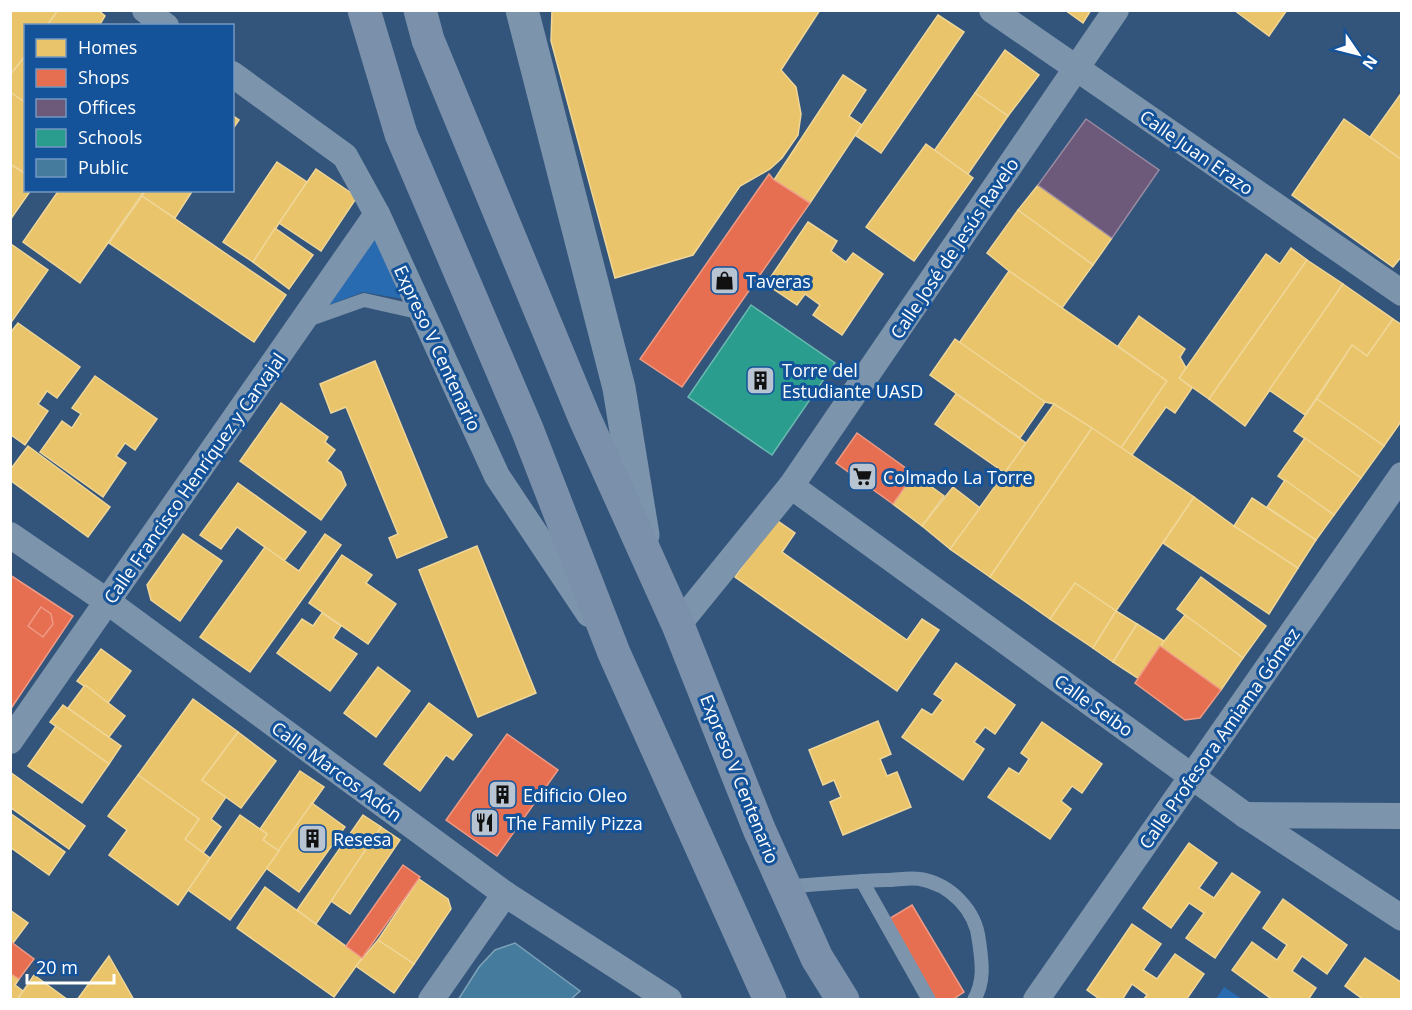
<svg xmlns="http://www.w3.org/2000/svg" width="1412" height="1010" viewBox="0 0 1412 1010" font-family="'Open Sans',sans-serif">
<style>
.green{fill:#296bb0}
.homes{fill:#e9c46a;stroke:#f0d697;stroke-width:1.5}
.shops{fill:#e76f51;stroke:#ee9a85;stroke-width:1.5}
.offices{fill:#6d597a;stroke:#998ba2;stroke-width:1.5}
.schools{fill:#2a9d8f;stroke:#6abab1;stroke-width:1.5}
.public{fill:#457b9d;stroke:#7da3ba;stroke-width:1.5}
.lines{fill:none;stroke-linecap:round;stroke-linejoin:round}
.service{stroke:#7d94ad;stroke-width:14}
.minor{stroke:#7d94ad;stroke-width:26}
.tertiary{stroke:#7d94ad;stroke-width:33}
.primary{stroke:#7b91ab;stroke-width:33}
.labels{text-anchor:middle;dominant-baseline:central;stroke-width:6;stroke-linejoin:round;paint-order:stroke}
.street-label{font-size:18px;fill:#fff;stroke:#14539a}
.poi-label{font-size:18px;fill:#fff;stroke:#14539a;text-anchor:start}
</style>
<rect width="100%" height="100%" fill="#33557b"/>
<g class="green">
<polygon points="375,233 403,299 363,292 321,308"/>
<polygon points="1224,987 1242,999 1216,999"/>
</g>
<g class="homes">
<polygon points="10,10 58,10 47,26 26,26 26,55 10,75"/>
<polygon points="58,10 98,10 105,16 99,26 47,26"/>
<polygon points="552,10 820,10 781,70 796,87 801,114 798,135 782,158 770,169 740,186 693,255 615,278 551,41"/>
<polygon points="1065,10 1091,10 1083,23"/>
<polygon points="1234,10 1287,10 1269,36"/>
<polygon points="938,15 964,32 881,153 855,135"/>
<polygon points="1005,50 1039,75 1008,116 975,93"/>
<polygon points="26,55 26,103 10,92 10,75"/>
<polygon points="843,75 866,90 849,116 862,125 810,203 774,180"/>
<polygon points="10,92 26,103 26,174 10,164"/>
<polygon points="1402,92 1402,160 1370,137"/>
<polygon points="975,93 1008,116 968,174 934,151"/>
<polygon points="232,115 239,120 232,130"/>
<polygon points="1344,119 1402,160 1402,256 1393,267 1292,195"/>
<polygon points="926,144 973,178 914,261 866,227"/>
<polygon points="277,162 307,182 253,262 223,242"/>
<polygon points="10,164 26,174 26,190 31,190 10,220"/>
<polygon points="316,169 357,197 321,251 279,223"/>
<polygon points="1038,185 1112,238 1093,265 1018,210"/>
<polygon points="59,190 145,190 80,283 23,242"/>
<polygon points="145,190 193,190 175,218 142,196"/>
<polygon points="142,196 286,295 254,342 109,243"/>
<polygon points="1018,210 1093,265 1062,308 1009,271 987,253"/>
<polygon points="808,222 837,241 831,251 846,262 853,253 883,274 842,335 813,315 820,305 805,294 797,305 766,284"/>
<polygon points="275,228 313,255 289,289 253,262"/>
<polygon points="11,244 48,270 10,324 10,245"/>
<polygon points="1291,248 1307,260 1209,399 1179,378 1266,254 1280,264"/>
<polygon points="1307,260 1343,284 1245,426 1209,399"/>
<polygon points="1009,271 1167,381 1121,448 1054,404 1045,402 959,343"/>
<polygon points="1343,284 1393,319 1367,356 1352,345 1305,415 1269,390"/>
<polygon points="1139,316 1185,349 1180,357 1186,368 1179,378 1192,388 1175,413 1166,407 1132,455 1121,448 1167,381 1118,346"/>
<polygon points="1393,319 1402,325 1402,420 1384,446 1317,399 1352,345 1367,356"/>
<polygon points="18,323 80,367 57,398 47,391 38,404 48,411 25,445 10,434 10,333"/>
<polygon points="955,339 1045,402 1020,438 930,375"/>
<polygon points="375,361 447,537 397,558 389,538 398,534 346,407 331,413 320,384"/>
<polygon points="95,376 157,419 135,450 125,443 116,456 126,463 103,497 40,452 62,421 72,428 81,414 72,408"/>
<polygon points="956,394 1026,443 1005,473 935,424"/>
<polygon points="1317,399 1384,446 1361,478 1294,431"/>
<polygon points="281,403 328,437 325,442 335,450 327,461 341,472 346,485 321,520 240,461"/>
<polygon points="1054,404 1092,428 990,577 950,549"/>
<polygon points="1092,428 1194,497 1116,611 1075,583 1050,619 990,577"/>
<polygon points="1305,438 1361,478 1334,515 1278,476"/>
<polygon points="28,446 110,507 88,537 10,480 10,470"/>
<polygon points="914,474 944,496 922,526 893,504"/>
<polygon points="1285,480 1334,515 1316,540 1267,507"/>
<polygon points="238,483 306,532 284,561 237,527 221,549 200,535"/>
<polygon points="953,487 980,508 950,549 922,526"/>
<polygon points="1194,497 1234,526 1298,568 1269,614 1163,543"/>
<polygon points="1252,498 1316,540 1298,568 1234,526"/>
<polygon points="775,519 795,533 782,552 907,640 922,619 939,630 897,691 735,577"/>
<polygon points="183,534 222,561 180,621 151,600 147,585"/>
<polygon points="325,534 341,545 250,672 200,637 265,547 299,571"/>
<polygon points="477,546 536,693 478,717 419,570"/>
<polygon points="342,555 372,575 366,583 396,604 368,644 309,603"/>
<polygon points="1201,577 1266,626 1243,658 1177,609"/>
<polygon points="1075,583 1116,611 1093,648 1050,619"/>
<polygon points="1116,611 1137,624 1113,662 1093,648"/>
<polygon points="322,613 341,626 333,638 357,654 330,691 277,653 302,619 313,626"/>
<polygon points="1185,615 1243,658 1221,690 1160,646"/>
<polygon points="1137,624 1164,641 1139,679 1113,662"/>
<polygon points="101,649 131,671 108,703 77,681"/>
<polygon points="956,663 1015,705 995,734 985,727 974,742 984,749 963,780 902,737 922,709 932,715 943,700 934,694"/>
<polygon points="378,667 410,691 376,737 344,713"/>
<polygon points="85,685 125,716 109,737 68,708"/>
<polygon points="193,699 238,732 202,780 226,797 211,819 221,827 203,853 185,839 199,819 138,775"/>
<polygon points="429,703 472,735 453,760 446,755 420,791 384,764"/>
<polygon points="63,705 121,746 109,764 50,722"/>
<polygon points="878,721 891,754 880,759 887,776 897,772 911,807 843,835 830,802 841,797 834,780 823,785 809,750"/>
<polygon points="1042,722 1102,764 1082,793 1072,786 1061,801 1071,809 1050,839 988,797 1009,768 1019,774 1029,759 1021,753"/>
<polygon points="56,726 109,764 82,803 28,766"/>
<polygon points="238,732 276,761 241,808 202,780"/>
<polygon points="300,771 324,787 279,851 263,840 267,834 260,829"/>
<polygon points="10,772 85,826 69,849 10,807"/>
<polygon points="138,775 199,819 185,839 210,858 178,905 109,855 127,830 108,816"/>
<polygon points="312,803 345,827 299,892 266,868"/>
<polygon points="10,813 65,852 49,875 10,847"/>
<polygon points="240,815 267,834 263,840 279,851 230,920 188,890"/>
<polygon points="363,815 381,827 316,924 297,910"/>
<polygon points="381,827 400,840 350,914 331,901"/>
<polygon points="1189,843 1217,863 1199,888 1214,898 1232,873 1260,892 1215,958 1186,938 1204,913 1189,903 1171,928 1143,908"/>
<polygon points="419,879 448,899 451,909 414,964 378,940"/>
<polygon points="265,887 362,958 334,997 237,928"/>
<polygon points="1283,899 1347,945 1327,974 1302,956 1292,971 1316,988 1308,1000 1273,1000 1232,970 1252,942 1277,960 1287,945 1263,928"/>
<polygon points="10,910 28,923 13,943 10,941"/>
<polygon points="1132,924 1161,944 1143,970 1157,979 1175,954 1204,974 1186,1000 1143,1000 1147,995 1132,984 1122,1000 1101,1000 1087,990"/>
<polygon points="378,940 414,964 394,993 356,966"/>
<polygon points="109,956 134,1000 77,1000"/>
<polygon points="1365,958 1402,983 1402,1000 1364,1000 1345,986"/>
<polygon points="10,973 19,979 15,985 23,991 17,1000 10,1000"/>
<polygon points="34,975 68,1000 17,1000"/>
</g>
<g class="shops">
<polygon points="769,174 774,180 810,203 682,387 640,359"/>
<polygon points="857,433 914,474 893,504 836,463"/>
<polygon points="10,575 73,616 10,710"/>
<polygon points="41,607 51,614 53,624 43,637 28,626"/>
<polygon points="1160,646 1221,690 1200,718 1185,720 1135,683"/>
<polygon points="507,734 558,770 497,856 446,820"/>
<polygon points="403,865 420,877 362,958 346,946"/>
<polygon points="912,905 964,992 952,1000 934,1000 887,920"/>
<polygon points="10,941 34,959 19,979 10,973"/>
</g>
<polygon class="offices" points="1086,119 1159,170 1112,238 1038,185"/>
<polygon class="schools" points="751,305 835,363 772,455 688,397"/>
<polygon class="public" points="515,943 580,991 570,1000 458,1000 479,967 495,950"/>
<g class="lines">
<g class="service">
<polyline points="305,321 364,300 422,313"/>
<polyline points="862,881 929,1000"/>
<path d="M785,887C819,884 853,881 887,880C897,880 910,877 920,879C950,884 976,910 979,941C982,962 985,981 974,1000"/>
</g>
<g class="minor">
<polyline points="145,10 166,26"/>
<polyline points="992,10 1402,293"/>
<polyline points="232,74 345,156 377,214 497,476 589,614"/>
<polyline points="791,486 1245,815 1402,918"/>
<polyline points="10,535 108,602 505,894 669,1000"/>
<polyline points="678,625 791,486 1116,10"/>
<polyline points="10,741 377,214"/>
<polyline points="1245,815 1402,816"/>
<polyline points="431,1000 505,894"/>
<polyline points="1036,1000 1402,475"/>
</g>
<polyline class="tertiary" points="522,10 619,388 643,535"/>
<g class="primary">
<polyline points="364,10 401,134 527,429 614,653 770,1000"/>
<polyline points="420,10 428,40 585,419 678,625 759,829 817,958 843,1000"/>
</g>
</g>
<defs>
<symbol id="shop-square" viewBox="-11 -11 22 22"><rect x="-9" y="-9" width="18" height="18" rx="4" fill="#b8c4d1" stroke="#14539a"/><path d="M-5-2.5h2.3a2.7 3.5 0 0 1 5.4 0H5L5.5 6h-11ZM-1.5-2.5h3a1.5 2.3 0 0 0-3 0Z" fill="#111"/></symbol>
<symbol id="building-square" viewBox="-11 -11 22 22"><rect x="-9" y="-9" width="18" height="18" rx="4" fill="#b8c4d1" stroke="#14539a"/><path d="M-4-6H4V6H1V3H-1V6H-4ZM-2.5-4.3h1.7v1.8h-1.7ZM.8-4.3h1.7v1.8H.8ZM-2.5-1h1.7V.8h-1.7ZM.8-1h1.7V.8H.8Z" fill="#111"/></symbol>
<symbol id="supermarket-square" viewBox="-11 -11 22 22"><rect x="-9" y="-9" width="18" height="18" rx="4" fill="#b8c4d1" stroke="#14539a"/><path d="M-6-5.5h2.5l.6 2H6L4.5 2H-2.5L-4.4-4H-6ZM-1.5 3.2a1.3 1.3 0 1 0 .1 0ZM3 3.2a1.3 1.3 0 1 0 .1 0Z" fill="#111"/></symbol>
<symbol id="restaurant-square" viewBox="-11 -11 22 22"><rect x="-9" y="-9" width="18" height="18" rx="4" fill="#b8c4d1" stroke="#14539a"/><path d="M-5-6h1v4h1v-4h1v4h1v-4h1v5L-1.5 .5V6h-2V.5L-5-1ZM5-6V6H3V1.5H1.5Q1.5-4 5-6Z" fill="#111"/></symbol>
</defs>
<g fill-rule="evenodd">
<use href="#shop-square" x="708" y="264" width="33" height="33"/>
<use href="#building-square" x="744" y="364" width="33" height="33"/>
<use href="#supermarket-square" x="846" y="460" width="33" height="33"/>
<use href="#building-square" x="486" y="778" width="33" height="33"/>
<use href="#restaurant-square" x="468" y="806" width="33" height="33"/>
<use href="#building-square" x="296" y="822" width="33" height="33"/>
</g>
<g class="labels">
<g class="street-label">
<text transform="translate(1197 152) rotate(35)">Calle Juan Erazo</text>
<text transform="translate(954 248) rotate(-56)">Calle José de Jesús Ravelo</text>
<text transform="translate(438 348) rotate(65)">Expreso V Centenario</text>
<text transform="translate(194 478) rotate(-55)">Calle Francisco Henríquez y Carvajal</text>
<text transform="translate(1094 705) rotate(36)">Calle Seibo</text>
<text transform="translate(1219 738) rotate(-55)">Calle Profesora Amiama Gómez</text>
<text transform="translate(337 771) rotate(36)">Calle Marcos Adón</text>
<text transform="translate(740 779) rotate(68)">Expreso V Centenario</text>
</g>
<g class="poi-label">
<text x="746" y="281">Taveras</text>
<text x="782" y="370">Torre del<tspan x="782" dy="21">Estudiante UASD</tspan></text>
<text x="883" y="477">Colmado La Torre</text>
<text x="523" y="795">Edificio Oleo</text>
<text x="506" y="823">The Family Pizza</text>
<text x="333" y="839">Resesa</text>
</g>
</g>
<rect width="1412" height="1010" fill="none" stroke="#ffffff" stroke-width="24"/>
<rect x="24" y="24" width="210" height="168" fill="#14539a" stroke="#7298c2" stroke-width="1.5"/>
<rect x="36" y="39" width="30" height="18" fill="#e9c46a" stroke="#7298c2" stroke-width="1.5"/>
<text x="78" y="54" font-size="18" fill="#ffffff">Homes</text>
<rect x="36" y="69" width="30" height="18" fill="#e76f51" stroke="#7298c2" stroke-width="1.5"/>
<text x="78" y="84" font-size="18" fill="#ffffff">Shops</text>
<rect x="36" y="99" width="30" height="18" fill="#6d597a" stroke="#7298c2" stroke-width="1.5"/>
<text x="78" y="114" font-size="18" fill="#ffffff">Offices</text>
<rect x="36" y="129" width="30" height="18" fill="#2a9d8f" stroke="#7298c2" stroke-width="1.5"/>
<text x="78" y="144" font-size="18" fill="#ffffff">Schools</text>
<rect x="36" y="159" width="30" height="18" fill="#457b9d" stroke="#7298c2" stroke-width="1.5"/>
<text x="78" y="174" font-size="18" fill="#ffffff">Public</text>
<g transform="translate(1358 54) rotate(125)" stroke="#14539a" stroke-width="4.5" paint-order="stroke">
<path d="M0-4.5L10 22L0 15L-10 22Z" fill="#ffffff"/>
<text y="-9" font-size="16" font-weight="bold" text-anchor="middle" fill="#ffffff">N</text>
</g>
<path d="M27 974v9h87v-9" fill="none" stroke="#ffffff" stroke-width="3"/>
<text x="36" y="974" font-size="18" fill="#ffffff" stroke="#14539a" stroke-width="4.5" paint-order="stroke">20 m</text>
</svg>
